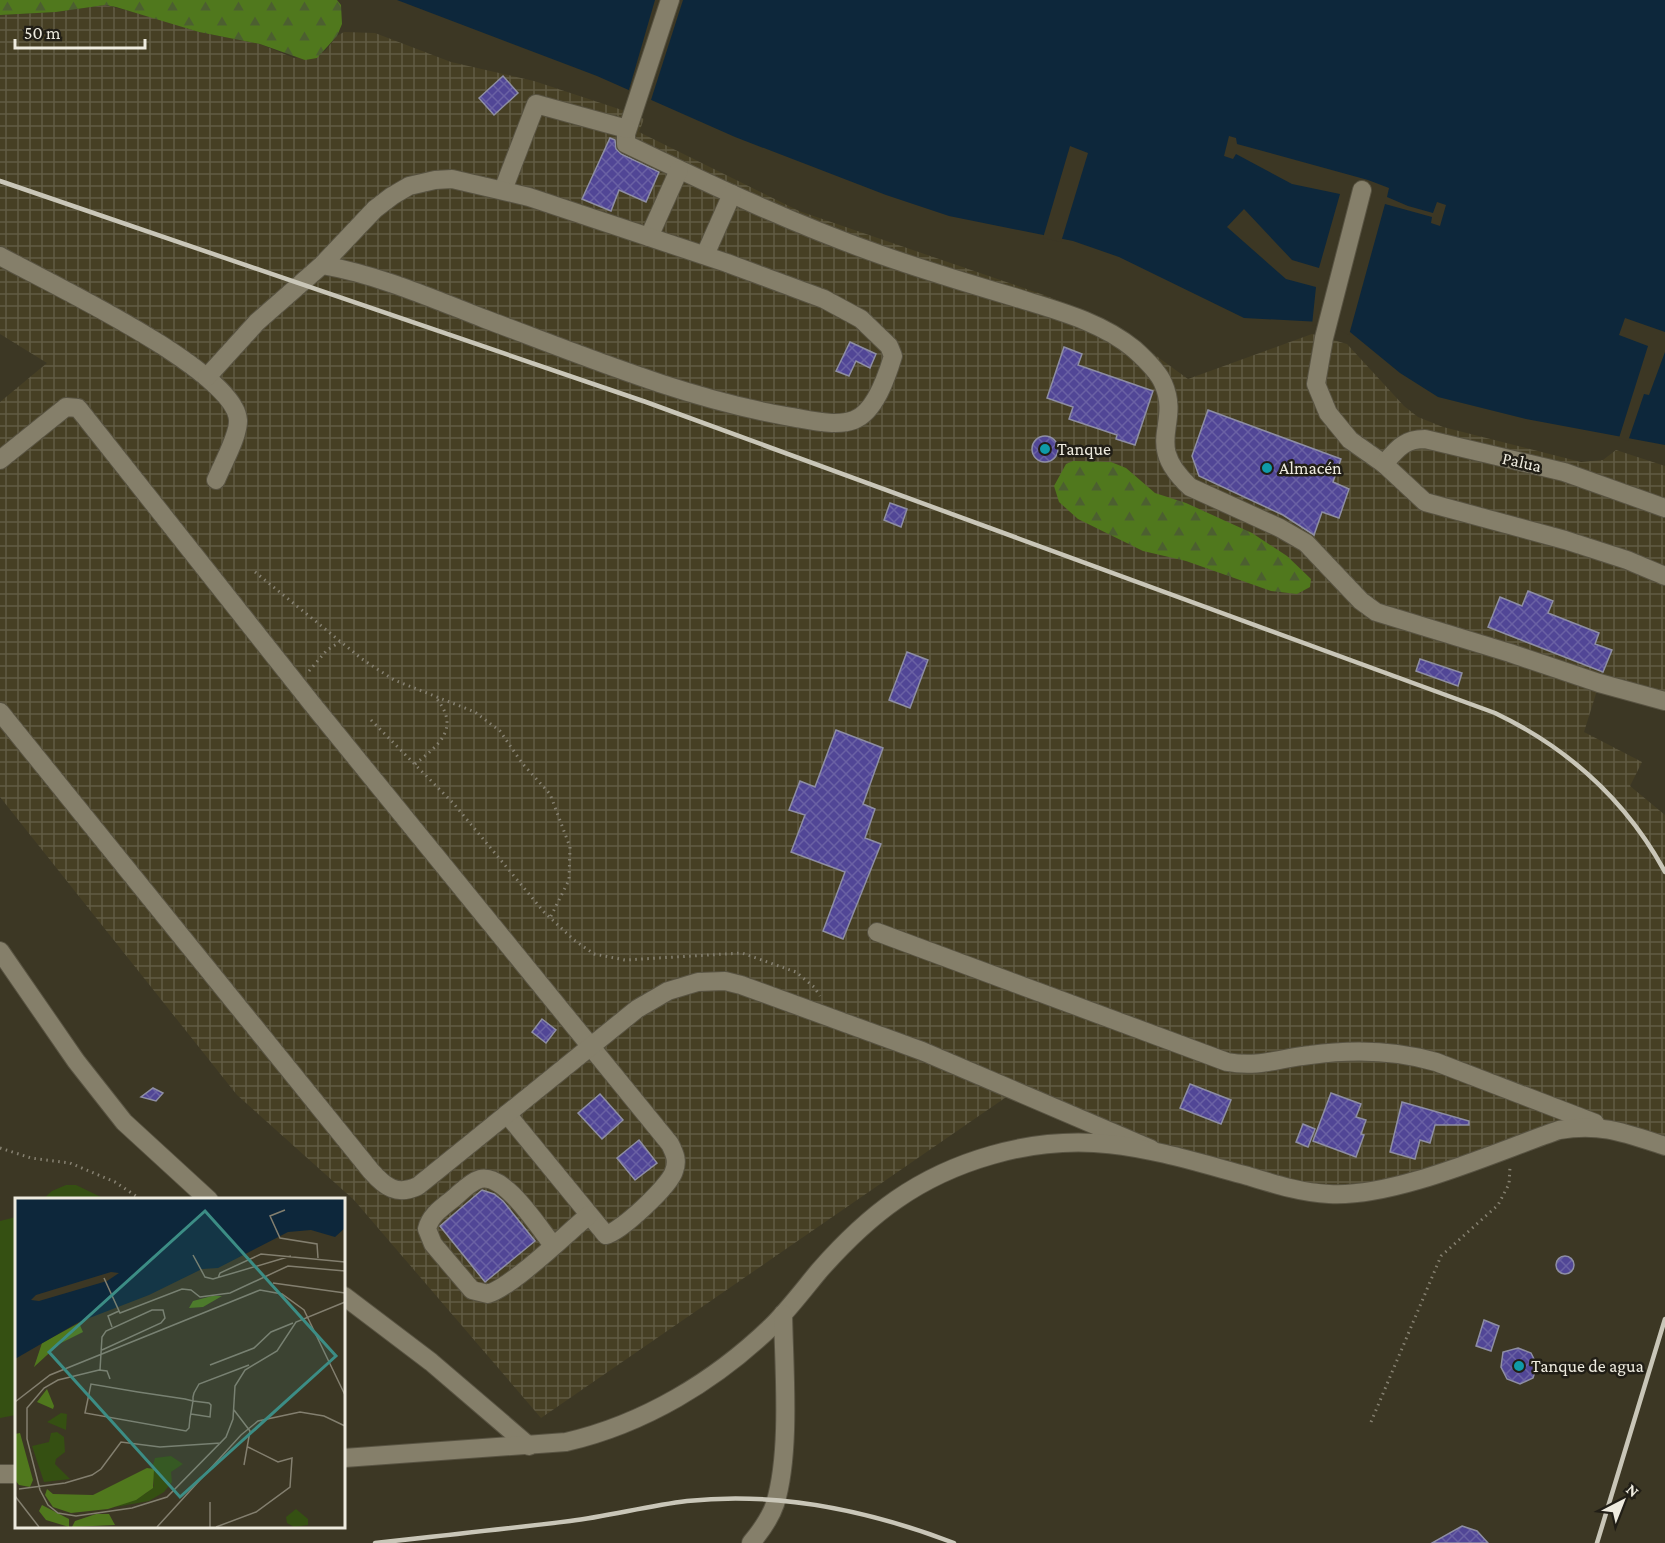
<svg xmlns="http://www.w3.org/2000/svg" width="1665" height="1543" viewBox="0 0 1665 1543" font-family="'Crimson Pro',serif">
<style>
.industrial{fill:url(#industrial-grid)}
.grass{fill:#355012}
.forest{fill:url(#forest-firs)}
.water{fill:#0d273b}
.pier{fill:#3c3724}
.building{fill:url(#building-cross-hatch);stroke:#8e8ea4;stroke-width:1.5}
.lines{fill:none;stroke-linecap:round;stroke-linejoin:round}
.minor-casing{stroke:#585342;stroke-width:20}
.path{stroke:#868171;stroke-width:3;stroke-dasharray:1.5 4.5;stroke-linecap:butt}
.minor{stroke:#857f6a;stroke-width:18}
.rail{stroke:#c9c6b8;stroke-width:4.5}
.culture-dot{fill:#0f9aa8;stroke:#211e16;stroke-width:2}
.labels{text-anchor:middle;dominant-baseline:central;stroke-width:5;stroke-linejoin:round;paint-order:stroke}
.poi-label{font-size:18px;fill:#eeebdf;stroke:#211e16;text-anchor:start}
.street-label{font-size:18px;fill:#eeebdf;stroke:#211e16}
.inset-road{fill:none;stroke:#837f6f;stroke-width:1.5}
.view{fill:#3c8d85;fill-opacity:0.15;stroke:#3c8d85;stroke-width:3}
.inset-edge{fill:none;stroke:#eeebdf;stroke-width:3}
</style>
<defs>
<pattern id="industrial-grid" width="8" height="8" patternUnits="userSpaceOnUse" patternTransform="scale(1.5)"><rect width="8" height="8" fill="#463f24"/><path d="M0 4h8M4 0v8" fill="none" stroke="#615b43"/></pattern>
<pattern id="forest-firs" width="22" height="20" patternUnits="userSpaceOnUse" patternTransform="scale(1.5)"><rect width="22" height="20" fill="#50781d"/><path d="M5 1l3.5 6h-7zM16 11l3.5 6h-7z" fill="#4c5f30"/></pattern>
<pattern id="building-cross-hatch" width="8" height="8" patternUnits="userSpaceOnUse" patternTransform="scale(1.5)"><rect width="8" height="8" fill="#514696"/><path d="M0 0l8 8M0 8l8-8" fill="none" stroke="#6a61a4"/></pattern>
</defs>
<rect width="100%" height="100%" fill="#3c3724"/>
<polygon class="industrial" points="105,5 153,17 199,32 260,44 294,58 325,51 337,36 344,32 375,33 451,62 534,81 622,110 644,119 639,132 799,211 1047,296 1111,323 1188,379 1312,334 1347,344 1404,406 1418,417 1443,427 1581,462 1603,460 1616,450 1665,466 1665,701 1599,684 1584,732 1642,762 1630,786 1665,815 1665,1146 1585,1125 1366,1192 1216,1168 1015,1091 541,1418 354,1200 237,1095 0,797 0,402 47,363 0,334 0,15 56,12"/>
<g class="grass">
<polygon points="66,1185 76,1185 105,1199 43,1199 52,1191"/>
<polygon points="16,1217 16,1415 0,1418 0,1221"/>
</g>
<g class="forest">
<polygon points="0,0 337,0 341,5 342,24 337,36 317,58 305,60 260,44 199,32 116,7 105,5 56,12 0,15"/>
<polygon points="1073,461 1111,462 1126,468 1155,493 1186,503 1252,533 1287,556 1311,579 1310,587 1297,594 1271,591 1186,561 1143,551 1078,519 1059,502 1054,486 1066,464"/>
</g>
<polygon class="water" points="397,0 1665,0 1665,445 1526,419 1438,397 1400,373 1350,332 1321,322 1244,318 1119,257 1073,241 949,216 886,195 735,137 597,76"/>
<g class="pier">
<polygon points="655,0 683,0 650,103 628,93"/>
<polygon points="1229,136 1236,138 1237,144 1368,180 1389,188 1387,197 1408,206 1433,213 1437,202 1446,205 1440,226 1431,223 1432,217 1385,204 1349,335 1337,329 1312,325 1316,287 1286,279 1227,227 1244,209 1292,260 1319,268 1340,194 1292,184 1236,154 1233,159 1224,156"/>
<polygon points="1070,146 1088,153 1061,242 1043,238"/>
<polygon points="1625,318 1665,332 1665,352 1649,395 1644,394 1628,441 1619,438 1648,346 1619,335"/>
</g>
<g class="building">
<polygon points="503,76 518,93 494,115 479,98"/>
<polygon points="610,138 615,140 616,149 621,154 659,172 646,202 619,190 611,211 582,199"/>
<polygon points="850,342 876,354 870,368 856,361 849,376 836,371"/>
<polygon points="1064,347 1082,354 1078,365 1153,391 1135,445 1116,439 1117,435 1069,419 1073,407 1047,398"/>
<polygon points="1208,410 1341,459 1333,482 1349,489 1339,518 1322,512 1314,535 1283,515 1199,476 1192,456"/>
<circle cx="1045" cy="449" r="13"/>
<polygon points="890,503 907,509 901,527 884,520"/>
<polygon points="1528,591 1553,601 1548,613 1599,633 1595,644 1612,650 1603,672 1488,627 1500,597 1522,606"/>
<polygon points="907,652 928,660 910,708 889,700"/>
<polygon points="1420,659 1462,673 1458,686 1416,671"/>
<polygon points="836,730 883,748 863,804 875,809 865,838 881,844 843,939 823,931 845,872 791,852 805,815 789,810 800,781 815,787"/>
<polygon points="542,1019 556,1030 546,1043 532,1032"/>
<polygon points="1190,1084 1231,1100 1221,1124 1180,1108"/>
<polygon points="153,1088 163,1093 156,1101 141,1097"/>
<polygon points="1331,1093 1361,1104 1356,1117 1366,1120 1361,1134 1364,1135 1356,1157 1313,1141"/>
<polygon points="600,1094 623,1120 602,1139 578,1113"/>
<polygon points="1402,1102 1469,1121 1469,1125 1435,1125 1430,1143 1420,1140 1415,1159 1390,1152"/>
<polygon points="1303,1124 1315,1129 1308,1147 1296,1142"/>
<polygon points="639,1140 657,1163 635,1180 617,1158"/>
<polygon points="482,1190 494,1194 503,1201 535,1241 485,1282 440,1226"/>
<circle cx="1565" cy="1265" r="9"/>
<polygon points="1484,1320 1499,1326 1491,1351 1476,1346"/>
<polygon points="1518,1348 1531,1353 1537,1365 1533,1378 1520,1384 1507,1379 1501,1367 1503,1352"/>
<polygon points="1462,1526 1477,1531 1488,1543 1432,1543"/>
</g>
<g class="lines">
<defs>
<g id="minor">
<path d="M670,0L626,134V144C711,185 795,225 884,256C927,271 970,284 1014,297C1055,310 1100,321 1134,349C1144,358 1158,371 1163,383C1182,426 1142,442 1190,487L1280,528L1306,543L1361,601L1376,612L1510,653L1599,683L1665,701"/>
<polyline points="503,190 536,104 627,129"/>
<polyline points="1362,190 1324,338 1316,384 1328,413 1350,440 1384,464 1425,502 1565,540 1627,560 1665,576"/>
<polyline points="649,237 679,170"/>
<polyline points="705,255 732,194"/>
<path d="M0,256C45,281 235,370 238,420C239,435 222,465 216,480"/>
<path d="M207,377L257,322L322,265L375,209L392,196L409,186L435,180L452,179L529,197L727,263L824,299L861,319L889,346L893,356C887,376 875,412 854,420C836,427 810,420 791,417C686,399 584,356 485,319C431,298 379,275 322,265"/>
<path d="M0,460L66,407L78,408L313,705L670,1144C675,1154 678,1161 674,1171C670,1186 620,1232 606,1235L507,1114"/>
<path d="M1384,464C1397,449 1404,439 1425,439L1564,472L1665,508"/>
<path d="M0,712L371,1171C385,1187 397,1196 418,1186L637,1009L668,991L698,982L725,981L741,985L922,1051L1151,1149"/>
<path d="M877,932L1227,1062C1260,1068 1279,1058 1310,1055C1353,1049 1395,1050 1436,1062L1595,1123"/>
<polyline points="0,951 76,1061 124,1122 209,1200"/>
<path d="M553,1245C538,1227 505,1173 480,1179C470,1182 461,1192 454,1198C443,1207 430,1215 427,1229L433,1244L472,1290L488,1294C513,1286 566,1234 589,1215"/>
<polyline points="344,1296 431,1362 529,1446"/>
<path d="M344,1458L566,1442C644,1424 715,1381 772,1326C789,1309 804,1289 819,1271C869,1214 918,1176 992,1155C1089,1127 1155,1151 1248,1176C1274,1184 1302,1193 1329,1194C1395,1198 1495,1152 1559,1130C1601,1123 1625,1133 1665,1146"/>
<polyline points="0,1474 16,1474"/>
<path d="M751,1543C761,1531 770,1519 775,1504C791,1452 784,1369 783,1314"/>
</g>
</defs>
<use href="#minor" class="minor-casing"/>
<g class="path">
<polyline points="255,572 362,659 394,680 475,712 500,731 522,763 550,794 570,847 569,880 550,918"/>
<polyline points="309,671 327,650 340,642"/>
<polyline points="371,720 454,804 544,912 574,940 594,954 625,960 742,953 796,972 814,987 820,996"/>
<path d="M415,764C439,745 461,728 436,698"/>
<polyline points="0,1148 31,1158 70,1163 115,1182 142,1200"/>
<polyline points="1371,1422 1441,1256 1498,1205 1509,1184 1510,1167"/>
</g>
<use href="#minor" class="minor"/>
<g class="rail">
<path d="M0,181L646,402L1495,713C1568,748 1626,800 1665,872"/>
<path d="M375,1543C440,1536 505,1529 570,1521C609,1516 647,1506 687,1501C779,1491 868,1510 954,1543"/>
<polyline points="1597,1543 1665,1319"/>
</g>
</g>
<g class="culture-dot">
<circle cx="1045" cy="449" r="6"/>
<circle cx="1267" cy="468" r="6"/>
<circle cx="1519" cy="1366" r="6"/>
</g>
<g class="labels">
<g class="poi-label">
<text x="1057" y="449">Tanque</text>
<text x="1279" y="468">Almacén</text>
<text x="1531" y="1366">Tanque de agua</text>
</g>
<g class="street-label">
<text transform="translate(1522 462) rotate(13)">Palua</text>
</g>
</g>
<g transform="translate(15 1198)">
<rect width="330" height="330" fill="#3c3724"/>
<path d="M46,215L52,216L51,232L32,224ZM42,234L49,239L50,254L41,261L40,266L55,281L29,284L17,248L34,244L36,235ZM156,258L168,266L156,274L157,284L149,294L134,303L100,309L130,296L139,288L137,270L140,260ZM281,311L293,321V327L279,329L272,325L271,319Z" fill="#355012"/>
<path d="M197,98H207L188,109L174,110L178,103ZM64,125L68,134L44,146L19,169L27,145ZM32,191L39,208L38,211L22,204ZM5,235L18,282L15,289L4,287L0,282V236ZM132,270L139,271L138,290L121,302L93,311L56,315L38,309L30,297L32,291L38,296L78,297ZM27,307L54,321V329L31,322L24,313ZM81,316H94L100,327L57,329L60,323Z" fill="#50781d"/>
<path d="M0,1H330V30L320,39L296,32L273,34L203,70L187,71L134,97L64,124L0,161Z" fill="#0d273b"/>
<path d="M96,74L104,75L92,83L24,103L16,102L21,97Z" fill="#3c3724"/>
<path class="inset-road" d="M270,12L255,18L265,40L302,46L303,60M178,57L190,79L198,81L276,58M89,80L105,115L167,91L176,92L185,99L215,95L273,68L330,73M203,80L205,75L246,56L330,64M258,85L330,95M97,129L93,118L104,113M195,167L239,150L256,134L278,125M85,172L87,139L91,133L137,112H148L150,120L146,125L87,152M95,181L92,173L84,172L43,182L29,190L12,210V241L25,292L33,307L43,315L61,318L117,310L152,299L211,239L218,221L220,188L230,172L262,153L281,124L330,104M0,204L35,177L245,92L267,96L289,112L330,197M219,212L235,233L229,267M176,216L195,219L196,207L194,205L178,203L170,201L123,194L76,186L70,215L171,233L174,230L175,220L178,203V199L179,195L184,186L234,167M4,291L50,285L77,277L86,271L106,244L145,249L206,245M0,298L24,329M195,304V329M142,329L226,237L243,223L285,214L309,218L330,228M201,329L241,314L275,289L277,260L263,264L233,249"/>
<path class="view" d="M190,13L321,158L165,299L34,154Z"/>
<rect width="330" height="330" class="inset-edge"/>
</g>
<g transform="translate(1623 1501) rotate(42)" stroke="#211e16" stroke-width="4.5" paint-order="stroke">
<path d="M0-4.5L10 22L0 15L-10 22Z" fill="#eeebdf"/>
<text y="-9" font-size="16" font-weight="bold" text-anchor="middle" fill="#eeebdf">N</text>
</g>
<path d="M15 39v9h130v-9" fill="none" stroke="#eeebdf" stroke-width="3"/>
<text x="24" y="39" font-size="18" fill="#eeebdf" stroke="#211e16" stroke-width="4.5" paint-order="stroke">50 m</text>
</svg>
